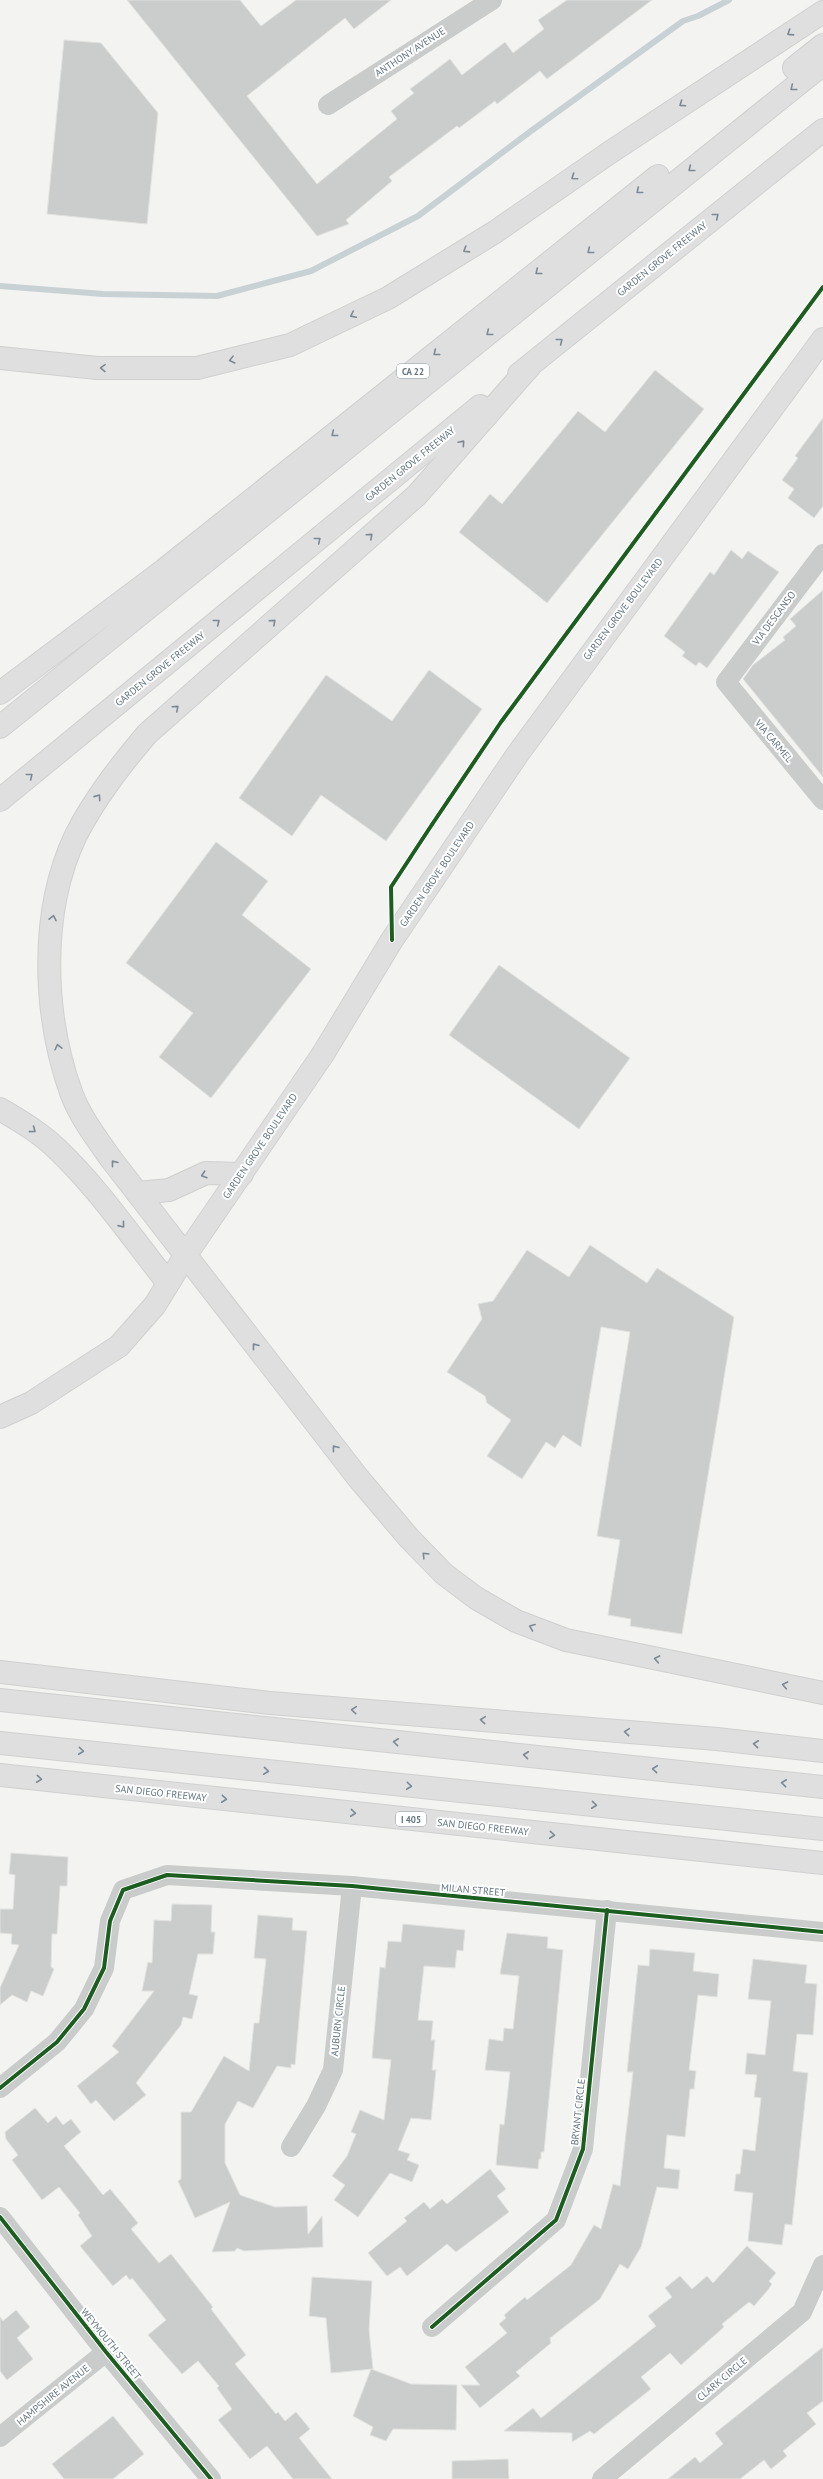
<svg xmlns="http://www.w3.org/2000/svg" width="823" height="2479" viewBox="0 0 823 2479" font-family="'PT Sans',sans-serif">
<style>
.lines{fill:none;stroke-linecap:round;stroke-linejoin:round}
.stream{stroke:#c8d1d3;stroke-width:6}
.building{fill:#cbcccc;stroke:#e2e2e1}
.secondary-casing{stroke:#d0d1d1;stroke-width:24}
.motorway-casing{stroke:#cfd0d0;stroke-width:24}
.minor{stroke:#cacccc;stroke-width:20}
.secondary{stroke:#dfdfe0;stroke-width:22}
.motorway{stroke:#dfdfe0;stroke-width:22}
.cycleway-casing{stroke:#fff;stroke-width:6}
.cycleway{stroke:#1b5e20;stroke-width:4}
.oneway{stroke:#7c8993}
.labels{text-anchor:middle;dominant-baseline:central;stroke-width:4;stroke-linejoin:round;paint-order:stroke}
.shield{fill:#fff;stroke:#929ea6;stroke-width:1}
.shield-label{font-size:9px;font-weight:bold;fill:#637480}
.street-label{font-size:10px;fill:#637480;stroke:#fff}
</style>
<rect width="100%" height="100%" fill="#f3f3f1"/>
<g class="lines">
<polyline class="stream" points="0,286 103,294 217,296 311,271 418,216 531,131 683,21 698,16 729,0"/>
</g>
<g class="building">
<polygon points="127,0 240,0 261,26 296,0 391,0 354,29 345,18 247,96 317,184 397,119 391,111 414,93 410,89 450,59 462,75 505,42 513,53 544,29 538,20 567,0 652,0 547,79 540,71 497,104 495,101 459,128 457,126 389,177 392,181 346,220 349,224 317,236"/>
<polygon points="64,40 101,43 158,113 147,224 47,214"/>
<polygon points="655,370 704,409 547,603 459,532 490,494 502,504 578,411 605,432"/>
<polygon points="823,418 823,506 814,518 788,498 794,489 782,480 798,458 795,456"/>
<polygon points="731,550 742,559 748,551 779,572 707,668 699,662 696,666 682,656 685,652 664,636 710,572 714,575"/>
<polygon points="823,590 823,777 743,679 753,665 785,640 783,637 796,626 790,619"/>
<polygon points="429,670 482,709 386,841 321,795 292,836 239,798 326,675 392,721"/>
<polygon points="216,842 268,881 242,915 311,969 211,1098 159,1057 193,1013 126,963"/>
<polygon points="499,965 630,1058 579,1129 449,1035"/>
<polygon points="590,1245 647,1283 657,1268 734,1317 682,1634 630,1626 631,1619 608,1615 620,1540 597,1536 630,1332 601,1327 581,1447 563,1435 555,1448 546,1442 522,1479 487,1456 511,1420 487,1403 485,1396 447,1372 482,1319 478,1304 493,1301 527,1250 569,1277"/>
<polygon points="11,1853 68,1857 67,1886 60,1886 57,1934 52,1934 51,1967 54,1969 43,1996 31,1991 27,2002 12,1995 0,2005 0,1988 19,1945 11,1944 12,1934 0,1933 0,1909 13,1909 15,1875 9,1874"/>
<polygon points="172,1904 212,1905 211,1932 215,1932 213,1954 198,1954 189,1994 198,1996 192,2019 183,2017 181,2025 136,2083 146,2095 114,2121 96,2100 91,2104 77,2086 119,2052 112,2046 154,1991 142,1991 148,1962 152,1963 154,1920 171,1921"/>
<polygon points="258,1915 293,1918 292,1930 307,1931 295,2065 291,2064 291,2068 277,2066 253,2108 238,2101 225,2124 225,2163 240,2195 275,2207 307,2206 308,2234 322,2216 323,2247 244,2251 237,2248 235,2251 212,2252 230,2202 195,2218 178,2181 181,2179 181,2112 191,2112 224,2056 249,2071 254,2023 259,2023 266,1959 254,1958"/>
<polygon points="403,1924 465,1930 463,1951 457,1950 455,1968 424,1966 418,2020 433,2021 431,2040 435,2040 432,2070 436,2070 431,2120 411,2118 398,2150 410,2154 407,2160 419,2165 412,2182 390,2173 358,2217 334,2200 345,2185 332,2176 347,2156 356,2134 351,2132 360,2110 384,2120 391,2060 372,2058 377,2000 380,1967 385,1968 388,1941 401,1942"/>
<polygon points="507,1933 548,1937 547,1948 563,1950 544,2152 541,2152 541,2159 539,2159 538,2169 496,2165 500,2124 504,2125 510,2072 485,2070 489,2039 503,2041 504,2028 513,2029 519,1976 500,1974"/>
<polygon points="650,1949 695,1953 693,1971 719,1974 717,1997 698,1995 689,2070 696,2071 694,2089 690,2089 685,2137 667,2135 664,2168 680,2170 678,2189 657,2187 641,2247 628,2269 620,2264 600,2299 550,2338 551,2343 516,2372 520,2376 480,2408 461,2385 480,2385 465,2367 507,2333 499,2324 506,2318 504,2315 525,2297 527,2300 571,2265 594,2225 601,2229 613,2184 620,2186 633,2072 627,2072 638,1965 649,1966"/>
<polygon points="753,1959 807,1965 805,1983 817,1984 813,2035 797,2034 793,2071 808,2073 792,2225 785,2224 782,2245 748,2241 753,2193 734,2191 736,2174 740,2174 743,2149 755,2151 761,2098 754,2097 757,2075 745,2074 747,2053 765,2055 771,2001 748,1999"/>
<polygon points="35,2108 48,2123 56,2116 63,2125 71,2119 81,2132 64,2146 103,2195 110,2189 121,2202 138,2223 131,2229 159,2263 171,2254 213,2307 211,2309 246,2355 235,2364 276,2414 278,2412 285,2421 296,2412 310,2429 299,2438 332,2479 293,2479 267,2446 250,2459 218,2420 232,2409 217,2388 219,2386 198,2361 182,2374 148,2335 166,2320 132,2278 130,2280 126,2275 113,2286 80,2246 92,2236 78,2215 80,2213 59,2187 42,2200 12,2160 18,2155 6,2139 5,2132"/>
<polygon points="490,2169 506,2189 497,2196 509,2212 456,2252 447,2244 407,2276 400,2267 387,2276 368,2253 407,2221 404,2218 424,2202 430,2209 442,2199 447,2204"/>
<polygon points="747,2246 776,2273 769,2281 772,2284 768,2290 754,2306 749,2302 722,2324 724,2327 681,2365 670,2353 641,2377 651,2389 594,2434 590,2431 572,2442 572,2433 504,2431 533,2408 541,2418 656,2326 648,2316 672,2297 665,2288 680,2276 692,2289 707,2276 713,2283"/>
<polygon points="312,2277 372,2281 369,2330 373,2369 331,2373 326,2318 309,2316"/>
<polygon points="16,2310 30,2327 17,2338 33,2359 7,2380 0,2371 0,2317 3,2321"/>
<polygon points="823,2347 823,2401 807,2413 816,2424 783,2451 787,2456 771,2469 764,2460 740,2479 668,2479 695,2457 700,2463 723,2444 715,2433"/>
<polygon points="371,2369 411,2384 457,2385 456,2430 393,2429 386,2441 370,2435 373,2427 353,2416"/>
<polygon points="113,2416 144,2454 113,2479 64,2479 52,2464"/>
<polygon points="508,2459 509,2479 452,2479 452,2461"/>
</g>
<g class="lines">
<defs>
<polyline id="secondary" points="0,1417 31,1403 119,1346 155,1305 185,1256 323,1054 392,940 517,755 823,339"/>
<g id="motorway">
<polyline points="794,68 823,45"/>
<polyline points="0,358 97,368 197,368 290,345 388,298 495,232 609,153 823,12"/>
<path d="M530,366L417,495L147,734C120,766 95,798 76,835C39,912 43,1016 72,1095C81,1118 97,1139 111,1159L359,1479L409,1538L444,1574L476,1598L516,1621L566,1640L823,1693"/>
<polyline points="519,374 823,130"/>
<polyline points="0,693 164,570 658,176"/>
<polyline points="0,727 823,64"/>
<polyline points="0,800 480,406"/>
<path d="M0,1109C20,1121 41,1133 57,1149C99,1189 132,1238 168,1283"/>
<polyline points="138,1193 169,1190 206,1173 242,1174"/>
<polyline points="0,1672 270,1703 717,1739 823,1751"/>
<polyline points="0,1700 823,1787"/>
<polyline points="0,1743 823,1829"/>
<polyline points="0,1775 823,1863"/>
</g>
</defs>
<use href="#secondary" class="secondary-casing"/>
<use href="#motorway" class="motorway-casing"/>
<g class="minor">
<polyline points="328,105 492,0"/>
<polyline points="823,554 726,682 823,800"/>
<polyline points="0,2088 57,2042 84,2009 104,1968 110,1921 123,1890 167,1875 352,1886 823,1932"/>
<polyline points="291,2147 316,2106 333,2070 352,1886"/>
<polyline points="0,2217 106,2352 211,2479"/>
<polyline points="432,2327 556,2220 583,2149 607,1910"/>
<polyline points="0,2437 106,2352"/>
<polyline points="602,2479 802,2312 823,2265"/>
</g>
<use href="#secondary" class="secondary"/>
<use href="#motorway" class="motorway"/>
<defs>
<g id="cycleway">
<polyline points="392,940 391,887 431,826 501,722 823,287"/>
<polyline points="0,2088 57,2042 84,2009 104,1968 110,1921 123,1890 167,1875 352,1886 823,1932"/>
<polyline points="0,2217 106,2352 211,2479"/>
<polyline points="432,2327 556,2220 583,2149 607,1910"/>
</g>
</defs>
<use href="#cycleway" class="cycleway-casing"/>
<use href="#cycleway" class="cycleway"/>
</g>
<defs><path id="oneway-chevron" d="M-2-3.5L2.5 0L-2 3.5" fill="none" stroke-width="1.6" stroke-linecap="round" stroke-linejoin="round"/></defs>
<g class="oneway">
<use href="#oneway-chevron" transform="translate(790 33) rotate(147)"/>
<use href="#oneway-chevron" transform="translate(793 88) rotate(141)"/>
<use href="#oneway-chevron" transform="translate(682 104) rotate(146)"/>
<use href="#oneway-chevron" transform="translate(691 169) rotate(141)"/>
<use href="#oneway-chevron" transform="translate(574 177) rotate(145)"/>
<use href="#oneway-chevron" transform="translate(639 191) rotate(141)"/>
<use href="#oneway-chevron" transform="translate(716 216) rotate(-39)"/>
<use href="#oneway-chevron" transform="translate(466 250) rotate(148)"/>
<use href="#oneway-chevron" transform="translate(590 251) rotate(141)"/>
<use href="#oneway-chevron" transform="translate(538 272) rotate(141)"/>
<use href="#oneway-chevron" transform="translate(353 315) rotate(154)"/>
<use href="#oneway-chevron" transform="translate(489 333) rotate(141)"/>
<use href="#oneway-chevron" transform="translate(560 341) rotate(-39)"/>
<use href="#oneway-chevron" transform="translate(436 353) rotate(141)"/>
<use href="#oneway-chevron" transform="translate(232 360) rotate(166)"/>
<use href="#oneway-chevron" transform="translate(103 368) rotate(-179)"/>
<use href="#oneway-chevron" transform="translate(334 434) rotate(141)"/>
<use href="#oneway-chevron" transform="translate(462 443) rotate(-49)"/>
<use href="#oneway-chevron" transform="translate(370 536) rotate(-42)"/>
<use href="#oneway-chevron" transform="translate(318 540) rotate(-39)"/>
<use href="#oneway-chevron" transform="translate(217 622) rotate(-39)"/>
<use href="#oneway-chevron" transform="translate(273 622) rotate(-42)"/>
<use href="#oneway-chevron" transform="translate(176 708) rotate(-42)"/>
<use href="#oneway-chevron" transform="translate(30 776) rotate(-39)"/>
<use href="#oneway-chevron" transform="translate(98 797) rotate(-55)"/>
<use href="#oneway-chevron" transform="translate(53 918) rotate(-78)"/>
<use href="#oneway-chevron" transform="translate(58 1047) rotate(-103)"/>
<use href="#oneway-chevron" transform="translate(33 1130) rotate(37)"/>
<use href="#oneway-chevron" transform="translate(114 1163) rotate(-128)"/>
<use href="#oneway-chevron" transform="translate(204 1175) rotate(162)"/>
<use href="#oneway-chevron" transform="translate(122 1225) rotate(51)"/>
<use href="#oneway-chevron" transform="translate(255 1346) rotate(-128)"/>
<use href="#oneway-chevron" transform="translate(335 1448) rotate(-128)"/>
<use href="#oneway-chevron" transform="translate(425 1555) rotate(-134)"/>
<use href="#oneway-chevron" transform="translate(532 1627) rotate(-159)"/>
<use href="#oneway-chevron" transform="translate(657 1659) rotate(-169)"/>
<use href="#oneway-chevron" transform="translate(785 1685) rotate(-169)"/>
<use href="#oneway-chevron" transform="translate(354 1710) rotate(-175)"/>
<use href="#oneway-chevron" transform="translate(483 1720) rotate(-175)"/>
<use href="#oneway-chevron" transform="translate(627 1732) rotate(-175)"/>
<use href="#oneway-chevron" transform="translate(396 1742) rotate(-174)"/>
<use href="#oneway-chevron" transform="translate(756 1744) rotate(-174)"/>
<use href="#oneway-chevron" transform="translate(81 1751) rotate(6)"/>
<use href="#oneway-chevron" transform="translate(526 1755) rotate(-174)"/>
<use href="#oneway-chevron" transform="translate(655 1769) rotate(-174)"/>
<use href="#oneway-chevron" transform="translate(266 1771) rotate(6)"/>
<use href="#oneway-chevron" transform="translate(39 1779) rotate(6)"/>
<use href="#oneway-chevron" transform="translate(784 1783) rotate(-174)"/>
<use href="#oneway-chevron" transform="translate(409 1786) rotate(6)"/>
<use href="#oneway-chevron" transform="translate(224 1799) rotate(6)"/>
<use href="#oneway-chevron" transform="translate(594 1805) rotate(6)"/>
<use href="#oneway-chevron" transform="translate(353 1813) rotate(6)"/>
<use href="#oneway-chevron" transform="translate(552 1835) rotate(6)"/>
</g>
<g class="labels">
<g class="shield">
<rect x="397" y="364" width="32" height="14" rx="3"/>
<rect x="396" y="1812" width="30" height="14" rx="3"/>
</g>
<g class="shield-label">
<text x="413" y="371">CA 22</text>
<text x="411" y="1819">I 405</text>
</g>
<g class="street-label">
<text transform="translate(410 52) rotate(-33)">ANTHONY AVENUE</text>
<text transform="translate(662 259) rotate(-39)">GARDEN GROVE FREEWAY</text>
<text transform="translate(410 464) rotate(-39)">GARDEN GROVE FREEWAY</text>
<text transform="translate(623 609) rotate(-53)">GARDEN GROVE BOULEVARD</text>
<text transform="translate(774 618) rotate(-53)">VIA DESCANSO</text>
<text transform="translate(160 669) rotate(-39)">GARDEN GROVE FREEWAY</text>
<text transform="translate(774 741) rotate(50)">VIA CARMEL</text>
<text transform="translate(437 874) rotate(-56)">GARDEN GROVE BOULEVARD</text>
<text transform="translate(260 1146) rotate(-56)">GARDEN GROVE BOULEVARD</text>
<text transform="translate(161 1793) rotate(6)">SAN DIEGO FREEWAY</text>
<text transform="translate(483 1827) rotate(6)">SAN DIEGO FREEWAY</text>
<text transform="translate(473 1890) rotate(5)">MILAN STREET</text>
<text transform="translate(338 2021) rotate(-84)">AUBURN CIRCLE</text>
<text transform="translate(578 2112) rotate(-84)">BRYANT CIRCLE</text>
<text transform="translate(111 2344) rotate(51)">WEYMOUTH STREET</text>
<text transform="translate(722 2379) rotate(-40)">CLARK CIRCLE</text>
<text transform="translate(53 2395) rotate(-39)">HAMPSHIRE AVENUE</text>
</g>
</g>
</svg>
